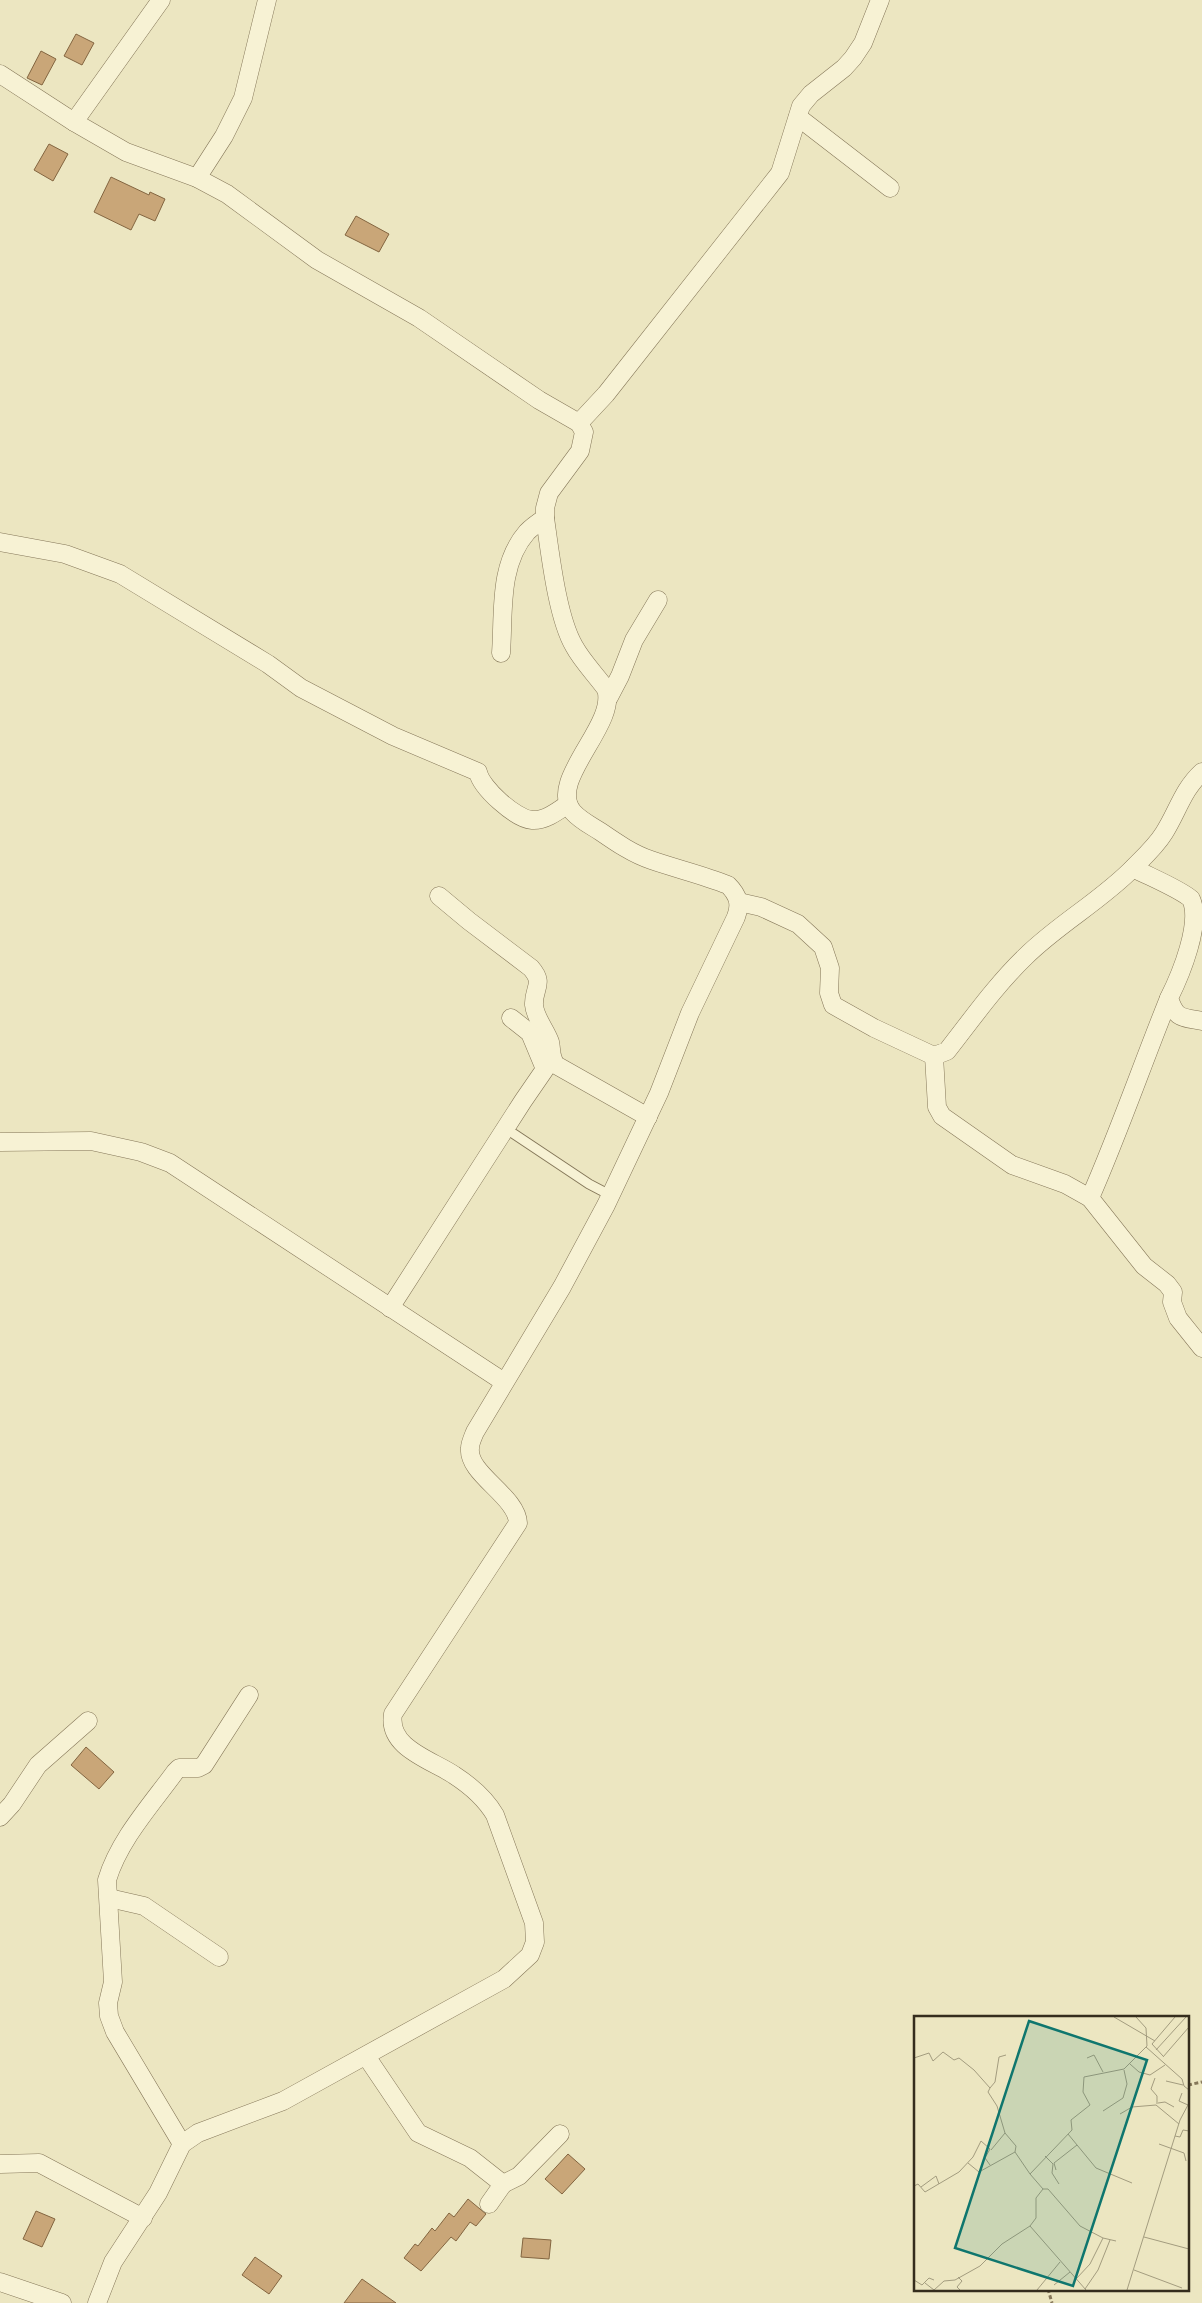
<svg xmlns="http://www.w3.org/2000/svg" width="1202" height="2303" viewBox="0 0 1202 2303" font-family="'Crimson Pro',serif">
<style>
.building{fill:#c9a678;stroke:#836540}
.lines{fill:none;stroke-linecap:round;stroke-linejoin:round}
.lane-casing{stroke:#857759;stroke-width:11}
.street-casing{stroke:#857759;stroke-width:19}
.path{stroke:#857759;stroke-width:3;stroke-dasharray:4 2.5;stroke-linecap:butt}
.lane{stroke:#f7f2d4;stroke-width:9}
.street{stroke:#f7f2d4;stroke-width:18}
.inset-road{fill:none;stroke:#a39c7f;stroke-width:1}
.view{fill:#0f766e;fill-opacity:0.15;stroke:#0f766e;stroke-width:2.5}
.inset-edge{fill:none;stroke:#352d1d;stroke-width:2.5}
</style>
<rect width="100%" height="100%" fill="#ece6c1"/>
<g class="building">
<polygon points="76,34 94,43 82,65 64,56"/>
<polygon points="41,51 56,59 42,85 27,78"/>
<polygon points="49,144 68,154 53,181 34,170"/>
<polygon points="111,177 149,195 150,192 165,199 155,221 139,214 131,230 94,212"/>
<polygon points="356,216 389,234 379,252 345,235"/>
<polygon points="86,1747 114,1772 99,1789 71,1765"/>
<polygon points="568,2154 585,2169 562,2194 545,2179"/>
<polygon points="468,2199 486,2214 476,2226 470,2222 456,2241 451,2237 421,2271 404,2258 415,2244 418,2246 432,2228 435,2231 449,2213 454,2217"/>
<polygon points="36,2211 55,2219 42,2247 23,2239"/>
<polygon points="523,2238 551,2240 549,2259 521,2257"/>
<polygon points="255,2257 282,2276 269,2294 242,2275"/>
<polygon points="362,2279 396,2303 344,2303"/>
</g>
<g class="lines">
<defs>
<polyline id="lane" points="514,1134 589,1184 610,1195"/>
<g id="street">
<path d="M0,74L74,122L126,152L197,178L227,194L317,260L419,318L539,400L579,423L584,432L580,451L549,493L545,508V518C550,552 557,617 574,646C582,661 596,675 606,689C618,725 546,781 573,812C581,821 592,826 601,832C617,843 633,854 651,860C677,869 703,875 728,885C738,895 741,904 736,917L690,1013L659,1093L606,1205L562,1287L475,1432C473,1437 470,1443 470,1448C467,1474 517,1496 518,1523L393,1714C387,1748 432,1760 454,1775C471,1786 485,1798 495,1815L534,1923L535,1942L530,1955L504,1979L283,2101L198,2133L182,2144L158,2193L113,2262L97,2303"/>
<polyline points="798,117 890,188"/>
<polyline points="74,122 161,0"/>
<polyline points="197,178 224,136 243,98 267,0"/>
<polyline points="579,423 606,394 780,173 801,106 811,94 844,68 853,58 863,43 880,0"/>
<path d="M0,542L65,554L120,574L268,664L301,688L393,736L478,772C481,788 516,819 532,820C545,821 558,811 568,804"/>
<path d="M501,653C504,613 498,565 527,532C532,527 539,522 545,518"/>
<polyline points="609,697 620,676 634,640 658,600"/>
<path d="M1133,868C1148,876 1180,889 1191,899C1202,923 1181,974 1169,998C1176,1019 1181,1017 1202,1021"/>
<path d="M439,896L469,921L531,968C545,984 533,988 534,1005C535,1018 546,1030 550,1042C552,1051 550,1057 556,1065L648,1117"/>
<path d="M739,902L761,907L798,924L823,947L830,968L829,993L833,1005L874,1028L934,1056L947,1051C972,1019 996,985 1025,957C1058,924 1101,901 1134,867C1144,857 1156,846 1164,833C1177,813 1183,789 1202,772"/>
<polyline points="934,1056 937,1107 942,1116 1012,1165 1065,1184 1090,1198 1144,1266 1167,1284 1173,1292 1172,1302 1178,1318 1202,1348"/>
<polyline points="0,1142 91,1141 141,1152 170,1163 504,1382"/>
<path d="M1090,1198C1119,1132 1142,1065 1169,998"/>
<polyline points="390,1308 523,1101 545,1069 530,1033 511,1018"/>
<polyline points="0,1817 12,1804 38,1765 88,1721"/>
<polyline points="109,1898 144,1906 219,1957"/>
<polyline points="366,2056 418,2133 470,2158 503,2184 519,2176 560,2134"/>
<path d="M182,2144L115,2032L109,2016L108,2003L113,1982L107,1880C119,1840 151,1805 175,1772L179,1768H198L204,1765L249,1695"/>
<polyline points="0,2164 39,2163 143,2218"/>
<polyline points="489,2204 503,2184"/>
<polyline points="0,2282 62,2303"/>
</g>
</defs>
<use href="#lane" class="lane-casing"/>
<use href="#street" class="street-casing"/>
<g class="path">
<polyline points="1188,2085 1202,2082"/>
<polyline points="1048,2289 1052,2303"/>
</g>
<use href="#lane" class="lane"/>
<use href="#street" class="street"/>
</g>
<g transform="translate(914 2016)">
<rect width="275" height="275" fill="#ece6c1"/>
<path class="inset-road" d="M200,1L241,25M232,31L268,63L270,70L275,74M242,34L272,1M249,40L238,28L261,1M249,41L275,11M0,42L15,37L19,45L29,36L40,44L45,42L60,54L76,72L74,76L83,90L91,117L102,130L101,136L116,158M173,42L180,39L189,56M216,48L225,56L236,59L251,49M241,62L237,73L243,80V88M252,65L269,69M76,72L81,66L85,41L92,39M268,77L265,85L274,89M244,87L251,86L260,91M189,95L209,82L213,68L210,54M206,98L218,91L242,89L265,108M154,118L182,152L218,167M261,120L266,121L269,114L275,115M245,128L270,137L272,145M77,134L91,117M131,140L139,148L138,157L145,168M54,147L65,156L101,136M142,154L140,147L163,129M0,170L4,168L11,176L45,156L59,141L67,125L76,133L71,142L76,149M7,171L22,160L25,168M129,173H134L166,210L189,222M230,221L275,233M220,254L268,272M44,261L48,265L43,271L46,274M162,263L176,248L189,222L202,225M0,264L8,269L15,262L20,264M11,267L20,274L30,265L41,264L66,250L88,228L116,210M140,269L156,256M171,273L184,254L196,224M123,274L146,246M172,274L116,210L122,202V182L129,173L116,158L158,114L157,104L176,89L169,76L170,61L210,53L233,30L232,12L222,1M213,274L266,104L275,87"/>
<path class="view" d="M115,5L233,44L159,270L41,232Z"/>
<rect width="275" height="275" class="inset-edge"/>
</g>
</svg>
